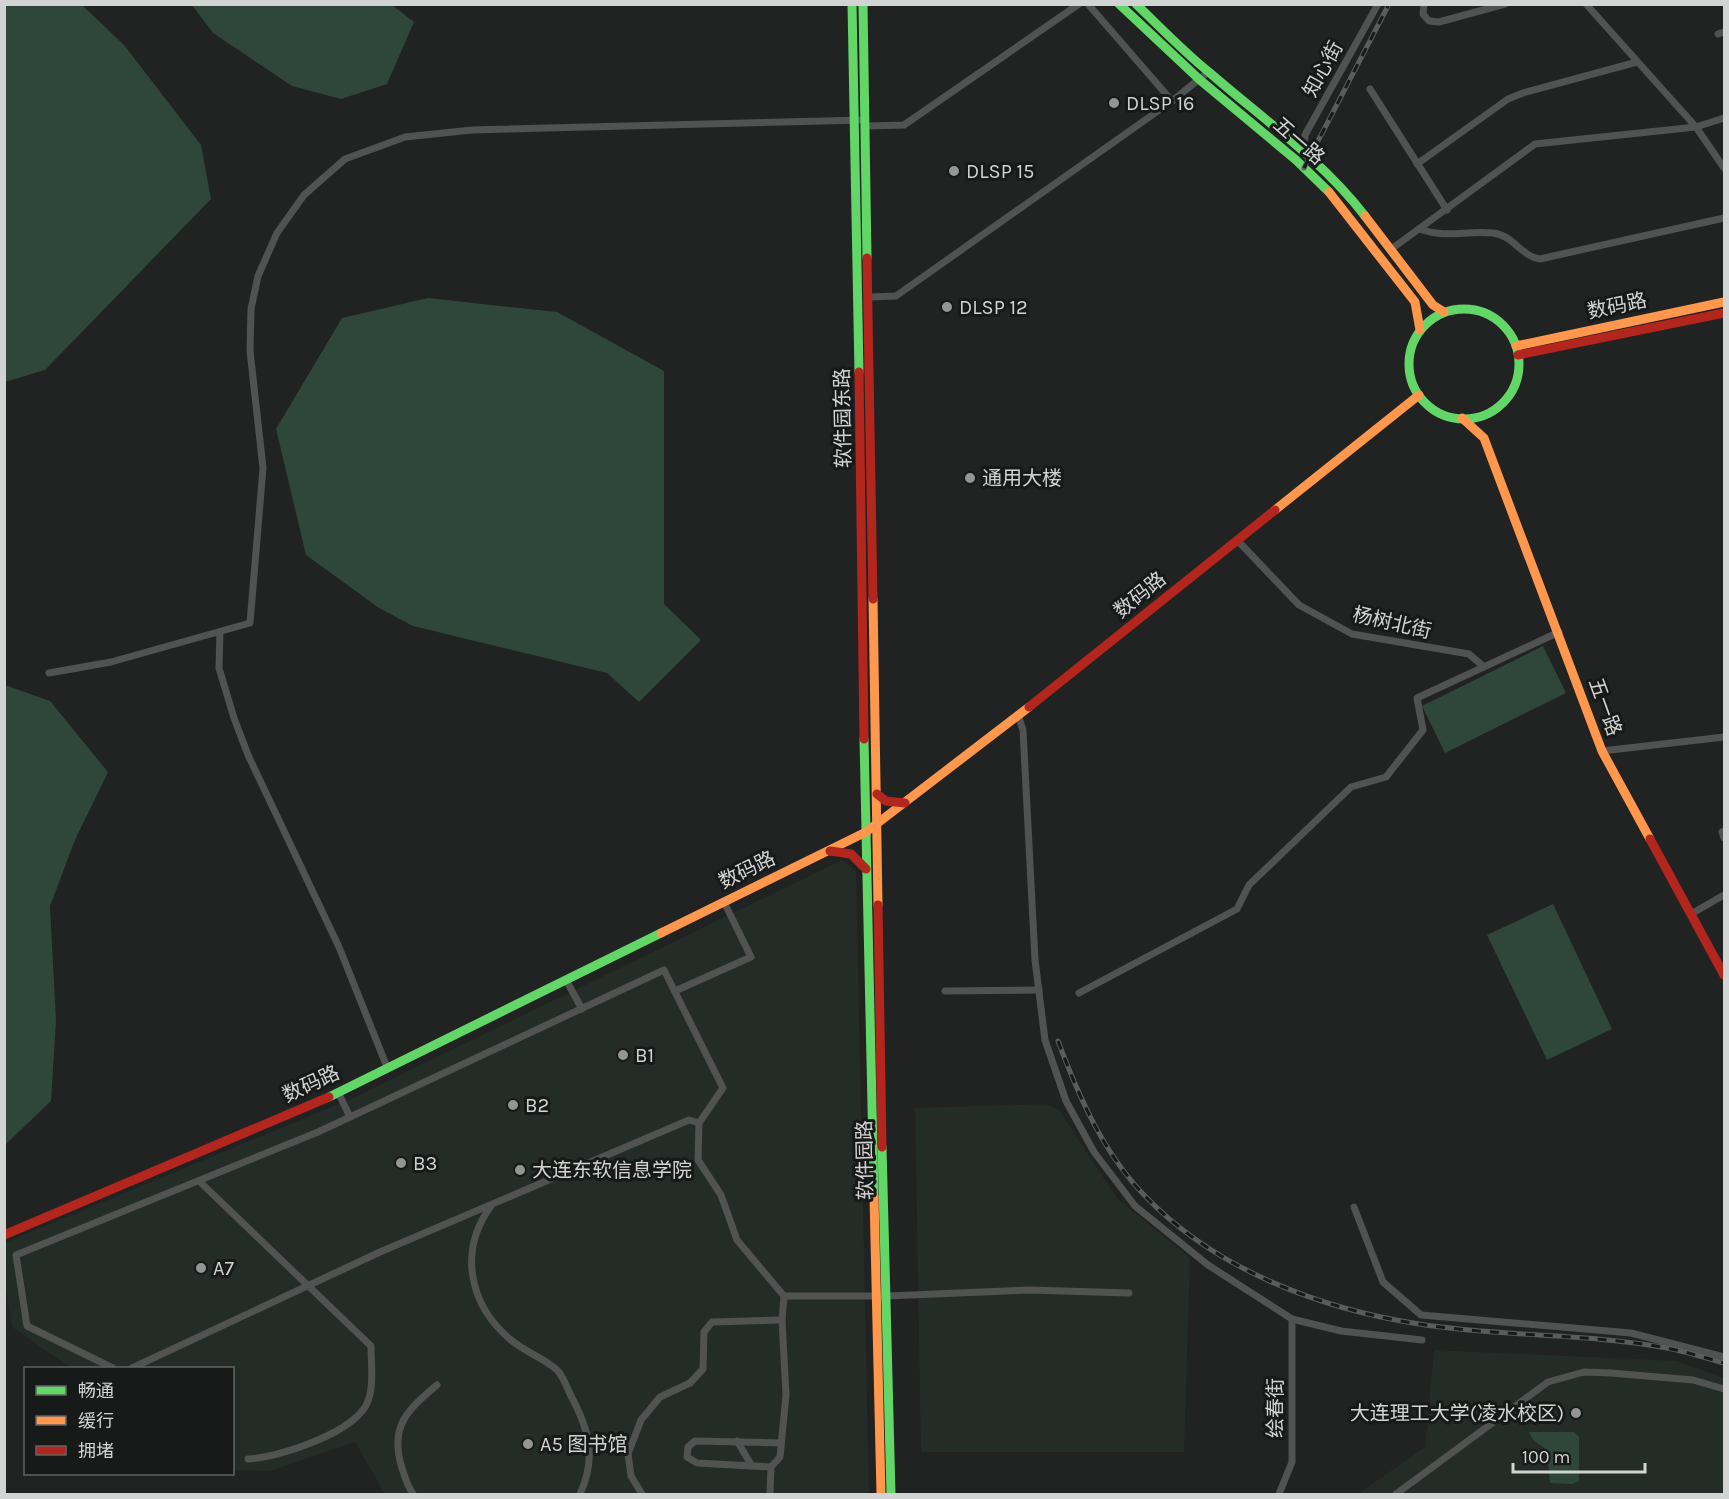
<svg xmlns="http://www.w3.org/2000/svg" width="1729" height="1499" viewBox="0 0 1729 1499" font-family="Karla,'Noto Sans SC',sans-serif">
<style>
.built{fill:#242c28}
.green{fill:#2f463b}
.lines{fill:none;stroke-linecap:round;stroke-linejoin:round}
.street{stroke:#515252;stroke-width:7}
.fast{stroke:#63d668;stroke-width:9}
.slow{stroke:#ff974d;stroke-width:9}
.jam{stroke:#b3261e;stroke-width:9}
.rail-casing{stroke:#5c5c5c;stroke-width:5}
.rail{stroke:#171a18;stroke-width:3;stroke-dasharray:9;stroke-linecap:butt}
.poi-dot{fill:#949695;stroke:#171a18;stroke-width:2}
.labels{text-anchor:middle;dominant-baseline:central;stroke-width:6;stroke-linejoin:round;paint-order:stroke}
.street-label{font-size:20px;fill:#d2d4d3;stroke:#171a18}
.poi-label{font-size:20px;fill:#d2d4d3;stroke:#171a18;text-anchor:start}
</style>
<rect width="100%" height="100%" fill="#212222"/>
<g class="built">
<polygon points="842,860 856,871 869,1494 385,1494 355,1442 270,1471 233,1470 232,1368 71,1368 12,1327 5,1282 4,1243 353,1098"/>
<polygon points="1045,1104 1059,1110 1117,1198 1190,1258 1184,1452 921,1452 915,1108"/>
<polygon points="1434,1350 1677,1361 1724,1378 1724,1494 1358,1494 1425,1447"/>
</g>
<g class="green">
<polygon points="5,4 82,5 124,45 201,145 211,199 45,370 5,382"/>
<polygon points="192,5 392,5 414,22 387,84 341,99 292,86 213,33"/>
<polygon points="428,298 557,312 664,371 664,604 701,640 639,702 607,673 413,626 379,608 306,555 276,429 342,318"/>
<polygon points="1543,646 1566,693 1445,753 1422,706"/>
<polygon points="5,685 50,701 108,772 75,840 50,906 56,1021 51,1101 5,1145"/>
<polygon points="1553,904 1612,1029 1547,1060 1487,935"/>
<polygon points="1529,1432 1574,1432 1579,1437 1579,1481 1572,1484 1550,1483 1547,1450 1533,1440"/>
</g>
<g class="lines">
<g class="street">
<polyline points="1088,4 1172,101"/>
<polyline points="1424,4 1423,14 1429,21 1439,22 1505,4"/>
<polyline points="1586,4 1696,127 1724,168"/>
<polyline points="1718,34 1724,32"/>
<polyline points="1370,89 1447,210"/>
<polyline points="866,126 904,125 1079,4"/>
<polyline points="1304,151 1305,135 1378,4"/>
<polyline points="1417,164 1508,99 1523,93 1637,62"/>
<path d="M1419,229C1448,239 1465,230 1493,233C1513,235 1522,257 1540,259L1724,218"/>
<polyline points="1390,250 1535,144 1696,127 1724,118"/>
<polyline points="870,297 896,296 1172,101 1208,72"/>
<polyline points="1237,540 1299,605 1352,634 1469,654 1484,667"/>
<polyline points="220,632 219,668 234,718 248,755 339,947 387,1067"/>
<polyline points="49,673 111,662 250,623 263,468 250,351 251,309 258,276 277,233 304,195 345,159 405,137 472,130 865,120"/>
<polyline points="1018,715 1023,730 1035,960 1045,1040 1066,1101 1094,1152 1135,1206 1208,1265 1292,1319 1341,1331 1422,1340"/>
<polyline points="1602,751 1724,737"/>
<polyline points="1724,831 1722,832 1724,838"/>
<polyline points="1691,914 1724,895"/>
<polyline points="566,980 582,1009"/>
<polyline points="675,991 751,957 724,902"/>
<polyline points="945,991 1039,990"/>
<polyline points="1079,993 1237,909 1249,885 1351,787 1386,777 1423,730 1417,698 1559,632"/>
<polyline points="338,1092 350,1117"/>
<polyline points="699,1123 698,1160 721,1195 737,1240 784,1296 887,1296 1030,1290 1129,1293"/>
<path d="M199,1181L371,1346C371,1363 374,1386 368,1401C357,1432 278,1458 248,1459"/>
<path d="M491,1206C458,1251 469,1305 511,1340C525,1352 544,1358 557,1370C563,1376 567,1387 570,1394C589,1429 597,1457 580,1494"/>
<polyline points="1354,1207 1383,1282 1421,1315 1631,1333 1724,1357"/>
<polyline points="113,1368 27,1326 16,1255 318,1132 664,970 723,1088 699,1123 689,1120 380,1252 132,1368"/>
<polyline points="737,1441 752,1466"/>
<polyline points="771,1467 697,1463 687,1457 688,1447 695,1441 781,1443"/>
<path d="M413,1494C408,1487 405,1478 402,1468C389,1427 407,1410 437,1385"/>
<polyline points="642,1494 631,1476 628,1454 641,1420 660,1397 690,1383 703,1369 704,1332 712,1322 782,1320"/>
<polyline points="770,1494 771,1467 780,1457 786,1395 782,1320 784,1296"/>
<polyline points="1279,1494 1292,1462 1292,1319"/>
<polyline points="1396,1494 1548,1382 1584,1372 1611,1373 1693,1380 1724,1389"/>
</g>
<g class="fast">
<polyline points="852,4 859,372"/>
<polyline points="863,4 867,258"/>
<polyline points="1119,4 1200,80 1296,160 1329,192"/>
<path d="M1136,4C1160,27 1184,52 1210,73C1263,119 1322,160 1365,216"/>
<circle cx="1464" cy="364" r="55"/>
<polyline points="864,739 874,1197"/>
<polyline points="329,1097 661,933"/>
<polyline points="882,1147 891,1494"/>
</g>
<g class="slow">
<polyline points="1329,192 1415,302 1420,330"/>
<polyline points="1365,216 1433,305 1444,312"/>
<polyline points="1516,346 1724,302"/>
<polyline points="1462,418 1484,438 1602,751 1650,839"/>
<polyline points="1275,510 1419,395"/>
<polyline points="873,599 878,905"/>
<polyline points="661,933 866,832 1029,707"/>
<polyline points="874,1197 881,1494"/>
</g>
<g class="jam">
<polyline points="867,258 873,599"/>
<polyline points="1518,355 1724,313"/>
<polyline points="859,372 864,739"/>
<polyline points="1029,707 1275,510"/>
<polyline points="877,794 886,801 905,803"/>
<polyline points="1650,839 1724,975"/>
<polyline points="830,851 851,854 866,869"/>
<polyline points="878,905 882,1147"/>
<polyline points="4,1235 329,1097"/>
</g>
<defs>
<g id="rail">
<polyline points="1304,168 1389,4"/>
<path d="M1058,1041C1079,1097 1104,1155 1147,1198C1217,1270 1321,1309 1419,1324C1501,1337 1585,1333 1667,1348C1687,1352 1706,1358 1724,1363"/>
</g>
</defs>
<use href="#rail" class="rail-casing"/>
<use href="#rail" class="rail"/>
</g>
<g class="poi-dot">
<circle cx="1114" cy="103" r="6"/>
<circle cx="954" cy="171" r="6"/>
<circle cx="947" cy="307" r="6"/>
<circle cx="970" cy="478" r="6"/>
<circle cx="623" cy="1055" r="6"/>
<circle cx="513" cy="1105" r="6"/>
<circle cx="401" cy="1163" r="6"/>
<circle cx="520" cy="1170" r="6"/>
<circle cx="201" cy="1268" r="6"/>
<circle cx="1576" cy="1413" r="6"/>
<circle cx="528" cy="1444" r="6"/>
</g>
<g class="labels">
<g class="street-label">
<text transform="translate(1323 69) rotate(-61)">知心街</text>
<text transform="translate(1299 141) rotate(41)">五一路</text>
<text transform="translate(1617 306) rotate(-12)">数码路</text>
<text transform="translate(843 418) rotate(-91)">软件园东路</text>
<text transform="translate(1140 595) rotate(-39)">数码路</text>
<text transform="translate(1392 623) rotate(13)">杨树北街</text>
<text transform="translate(1605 707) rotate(70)">五一路</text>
<text transform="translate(747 870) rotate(-26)">数码路</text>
<text transform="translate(311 1084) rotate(-25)">数码路</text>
<text transform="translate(865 1160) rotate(-91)">软件园路</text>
<text transform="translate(1275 1408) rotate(-90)">绘春街</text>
</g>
<g class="poi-label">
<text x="1126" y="103">DLSP 16</text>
<text x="966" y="171">DLSP 15</text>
<text x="959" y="307">DLSP 12</text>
<text x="982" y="478">通用大楼</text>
<text x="635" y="1055">B1</text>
<text x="525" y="1105">B2</text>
<text x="413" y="1163">B3</text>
<text x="532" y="1170">大连东软信息学院</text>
<text x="213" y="1268">A7</text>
<text x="1564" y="1413" text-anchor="end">大连理工大学(凌水校区)</text>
<text x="540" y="1444">A5 图书馆</text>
</g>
</g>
<rect width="1729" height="1499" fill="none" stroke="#d2d4d3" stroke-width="12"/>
<rect x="24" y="1367" width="210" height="108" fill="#171a18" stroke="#626463" stroke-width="1.5"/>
<rect x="36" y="1386" width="30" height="9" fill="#63d668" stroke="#626463" stroke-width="1.5"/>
<text x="78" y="1397" font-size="18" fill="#d2d4d3">畅通</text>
<rect x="36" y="1416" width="30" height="9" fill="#ff974d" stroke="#626463" stroke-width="1.5"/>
<text x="78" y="1427" font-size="18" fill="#d2d4d3">缓行</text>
<rect x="36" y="1446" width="30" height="9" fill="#b3261e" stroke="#626463" stroke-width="1.5"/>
<text x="78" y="1457" font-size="18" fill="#d2d4d3">拥堵</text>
<path d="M1513 1463v9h132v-9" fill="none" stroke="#d2d4d3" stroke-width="3"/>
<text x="1522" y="1463" font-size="18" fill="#d2d4d3" stroke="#171a18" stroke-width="4.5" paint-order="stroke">100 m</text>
</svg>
